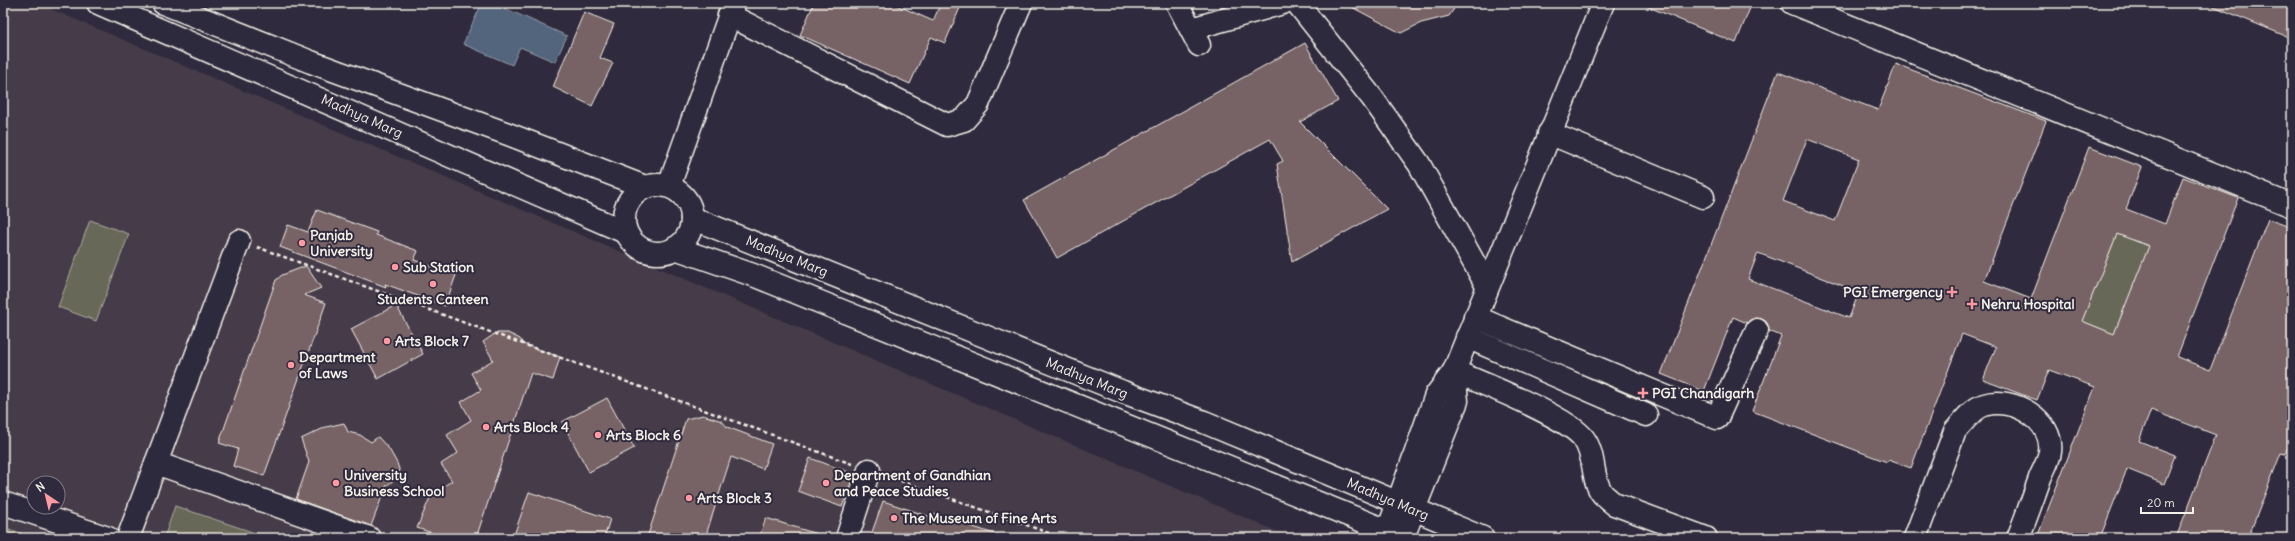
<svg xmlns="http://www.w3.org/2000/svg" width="2295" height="541" viewBox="0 0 2295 541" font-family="Delius,sans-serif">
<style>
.built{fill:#453b49;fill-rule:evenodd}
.green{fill:#676859;stroke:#aeaca0}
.water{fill:#52657d;stroke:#939da8}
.building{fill:#776265;stroke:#f4f1e8;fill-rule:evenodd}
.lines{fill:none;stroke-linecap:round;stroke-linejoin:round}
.minor-casing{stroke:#f4f1e8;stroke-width:25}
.major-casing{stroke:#f4f1e8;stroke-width:25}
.path{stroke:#f4f1e8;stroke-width:2.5;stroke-dasharray:4 3;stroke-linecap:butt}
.minor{stroke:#2f2a3d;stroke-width:22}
.major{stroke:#2f2a3d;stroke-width:22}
.poi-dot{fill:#ff9aa2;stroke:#2f2a3d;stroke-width:1.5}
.labels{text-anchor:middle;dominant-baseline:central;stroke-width:4;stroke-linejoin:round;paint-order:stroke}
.street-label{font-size:14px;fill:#f4f1e8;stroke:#2f2a3d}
.poi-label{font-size:14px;font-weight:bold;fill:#f4f1e8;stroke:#2f2a3d;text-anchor:start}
</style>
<rect width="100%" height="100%" fill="#2f2a3d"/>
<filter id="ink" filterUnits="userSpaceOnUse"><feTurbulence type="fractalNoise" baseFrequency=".025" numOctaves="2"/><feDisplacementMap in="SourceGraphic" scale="8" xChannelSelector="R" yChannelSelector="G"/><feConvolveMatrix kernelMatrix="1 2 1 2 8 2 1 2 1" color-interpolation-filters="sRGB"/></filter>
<g filter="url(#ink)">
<path class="built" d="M3,3H37L1293,538H3ZM34,483H58V507H34Z"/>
<g class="green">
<polygon points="90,220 129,234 96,321 58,307"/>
<polygon points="2117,234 2149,246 2114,334 2082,321"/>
<polygon points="175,506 270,538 164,538"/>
<polygon points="3,527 35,538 3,538"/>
</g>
<polygon class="water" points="482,3 493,3 567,36 555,62 520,47 512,65 463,44"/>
<g class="building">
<polygon points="814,3 892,3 933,21 941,3 962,3 945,43 931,37 910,84 800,35"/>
<polygon points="1344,3 1458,3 1449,16 1421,23 1401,33"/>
<polygon points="1639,3 1752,3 1736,43"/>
<polygon points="2206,3 2292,3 2292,27 2288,37"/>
<polygon points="584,12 614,24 600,58 613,63 592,106 553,87"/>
<polygon points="1305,43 1338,101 1300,122 1387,209 1292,262 1277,164 1283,161 1270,139 1057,258 1024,200"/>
<path d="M1896,64L2046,121L1984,281L2031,299L2089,147L2142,167L2126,209L2165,224L2183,177L2238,198L2177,357L2210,370L2268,219L2292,228V437L2285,454L2281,453L2248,538H2176L2216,435L2151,410L2139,441L2175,455L2164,484L2127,469L2100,538H2046L2038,535L2095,387L2049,370L2037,400L1983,380L1996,347L1962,334L1911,468L1888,460L1887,462L1752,411L1781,336L1769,331L1767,323L1762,319L1755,318L1747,323L1733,317L1704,391L1661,374L1778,72L1878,110ZM1807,139L1859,159L1835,221L1783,201ZM2117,234L2149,246L2114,334L2082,321ZM1758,253L1859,292L1849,318L1748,279Z"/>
<polygon points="317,210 377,232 376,235 418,251 414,260 456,275 445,306 385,284 386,287 280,247 288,225 308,232"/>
<polygon points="306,266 321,288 304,295 326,303 264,476 233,466 238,449 219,443 276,280 282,275"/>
<polygon points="396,305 423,354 378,379 351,329"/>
<polygon points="496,333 508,333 520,339 523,344 560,357 553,380 531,373 476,538 448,538 417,528 432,493 452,481 441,464 458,453 447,435 471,420 461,402 481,390 471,373 493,360 483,342"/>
<polygon points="607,398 634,448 589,472 562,422"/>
<polygon points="703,415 722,421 727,427 772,444 763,469 731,457 705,538 647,538 686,419"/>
<polygon points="344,423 348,432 360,435 371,442 378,437 389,449 397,463 401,475 386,486 371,526 296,499 309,462 301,439 326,427"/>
<polygon points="810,458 854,474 842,507 798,491"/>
<polygon points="529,492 610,519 604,538 513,538"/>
<polygon points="883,501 934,518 935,514 1000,536 1000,538 870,538"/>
<polygon points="766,518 820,535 819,538 759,538"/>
</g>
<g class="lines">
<defs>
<g id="minor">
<polyline points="1177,3 1199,45"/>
<polyline points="1297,3 1373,99 1419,164 1487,286"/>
<polyline points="1792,3 2292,206"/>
<polyline points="729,15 947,125 964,120 978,104 1021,3"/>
<polyline points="1191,29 1283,3"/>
<polyline points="1549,133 1703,197"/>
<polyline points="669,186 734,3"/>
<polyline points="1475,317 1717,418 1757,330"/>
<polyline points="1467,337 1646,415"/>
<path d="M1454,371C1481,383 1569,417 1584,439C1596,456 1591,479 1602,493C1605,497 1610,500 1614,504L1706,538"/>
<polyline points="156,463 369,538"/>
<polyline points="3,503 108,538"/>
<polyline points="1388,531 1436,395 1454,371 1603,3"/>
<polyline points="1403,537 1457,401 1454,371"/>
<polyline points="128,538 239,241"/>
<polyline points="847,538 869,470"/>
<path d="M1915,538L1955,431C1963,422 1972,409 1984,405C2013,396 2054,420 2050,452C2049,461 2043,470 2040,478C2033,498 2026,518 2018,538"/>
</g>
<g id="major">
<polyline points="98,3 625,232"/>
<polyline points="163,3 311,62 508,134 645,187"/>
<circle cx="658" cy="219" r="34"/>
<polyline points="692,218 1123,392 1204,422 1483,538"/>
<polyline points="675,248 753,275 1405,538"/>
</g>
</defs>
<use href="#minor" class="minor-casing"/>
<use href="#major" class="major-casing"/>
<g class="path">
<polyline points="257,247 852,464"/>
<polyline points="887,476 1063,538"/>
</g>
<use href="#minor" class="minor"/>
<use href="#major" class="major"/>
</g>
</g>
<g class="poi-dot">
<circle cx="302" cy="243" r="4"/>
<circle cx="395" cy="267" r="4"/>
<circle cx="433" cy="284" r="4"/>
<path d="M1950 286h4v4h4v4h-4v4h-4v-4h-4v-4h4z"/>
<path d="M1970 298h4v4h4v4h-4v4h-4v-4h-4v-4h4z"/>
<circle cx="387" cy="341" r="4"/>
<circle cx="291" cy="365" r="4"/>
<path d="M1641 387h4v4h4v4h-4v4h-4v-4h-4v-4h4z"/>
<circle cx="486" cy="427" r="4"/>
<circle cx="598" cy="435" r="4"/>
<circle cx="336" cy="483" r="4"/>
<circle cx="826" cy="483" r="4"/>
<circle cx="689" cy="498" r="4"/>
<circle cx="894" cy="518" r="4"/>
</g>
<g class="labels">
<g class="street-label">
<text transform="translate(362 116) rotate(24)">Madhya Marg</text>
<text transform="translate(787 256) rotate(22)">Madhya Marg</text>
<text transform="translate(1087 378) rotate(22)">Madhya Marg</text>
<text transform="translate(1388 499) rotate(23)">Madhya Marg</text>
</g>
<g class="poi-label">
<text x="310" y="235">Panjab<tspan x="310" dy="16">University</tspan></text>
<text x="403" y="267">Sub Station</text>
<text x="1943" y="292" text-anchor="end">PGI Emergency</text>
<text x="433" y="299" text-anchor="middle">Students Canteen</text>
<text x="1981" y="304">Nehru Hospital</text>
<text x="395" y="341">Arts Block 7</text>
<text x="299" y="357">Department<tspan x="299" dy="16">of Laws</tspan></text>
<text x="1652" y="393">PGI Chandigarh</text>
<text x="494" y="427">Arts Block 4</text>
<text x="606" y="435">Arts Block 6</text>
<text x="344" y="475">University<tspan x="344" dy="16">Business School</tspan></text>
<text x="834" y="475">Department of Gandhian<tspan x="834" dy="16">and Peace Studies</tspan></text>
<text x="697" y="498">Arts Block 3</text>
<text x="902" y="518">The Museum of Fine Arts</text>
</g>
</g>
<rect width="2295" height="541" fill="none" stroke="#2f2a3d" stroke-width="16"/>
<rect x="8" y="8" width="2279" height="525" fill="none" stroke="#f4f1e8" stroke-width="1.5" filter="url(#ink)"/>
<g transform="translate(46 495) rotate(325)"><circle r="19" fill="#2f2a3d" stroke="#7e7a81"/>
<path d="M0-3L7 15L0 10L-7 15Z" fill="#ff9aa2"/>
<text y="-6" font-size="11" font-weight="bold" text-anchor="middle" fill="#f4f1e8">N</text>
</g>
<path d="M2141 507v6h52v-6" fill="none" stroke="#f4f1e8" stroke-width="2"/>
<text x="2147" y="507" font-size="12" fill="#f4f1e8" stroke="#2f2a3d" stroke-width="3" paint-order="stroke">20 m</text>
</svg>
